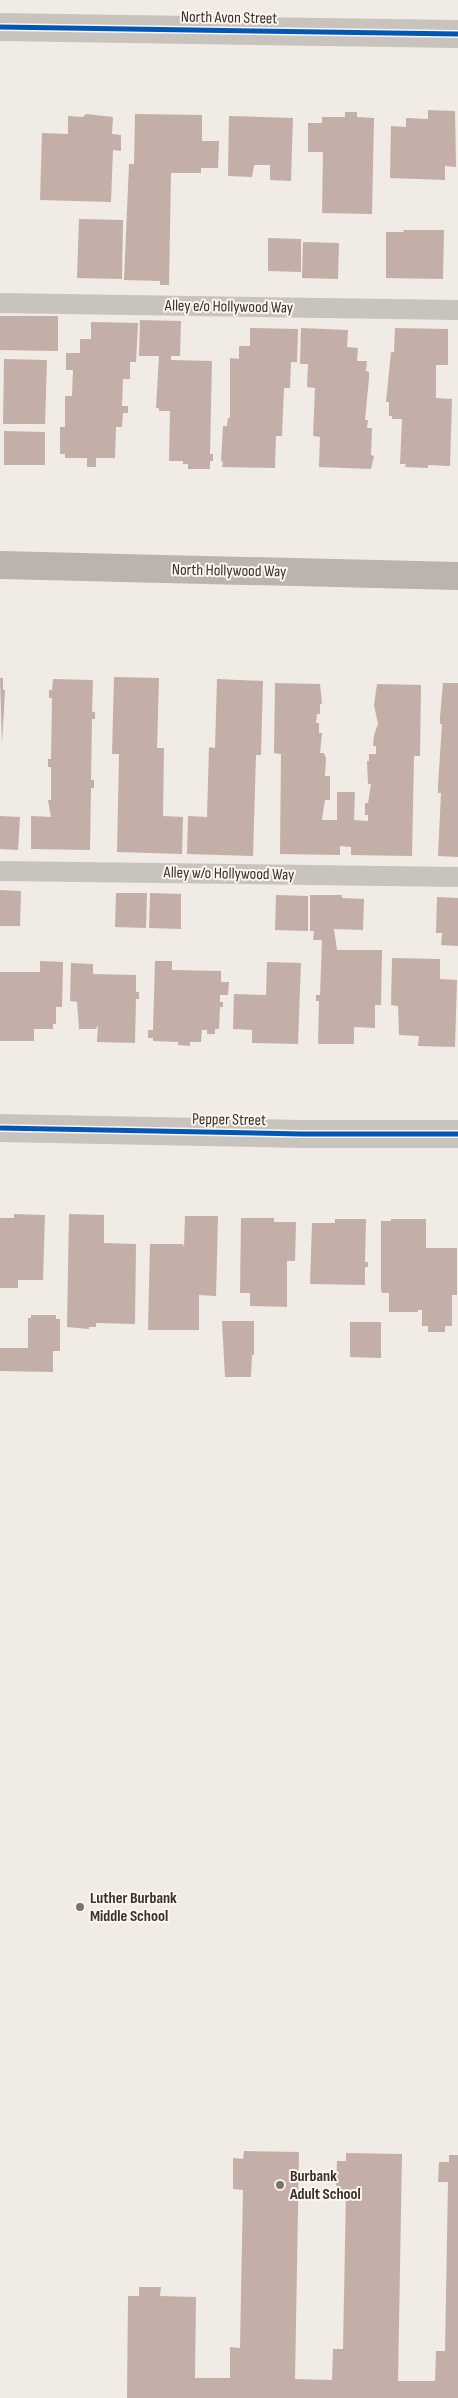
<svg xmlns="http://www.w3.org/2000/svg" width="458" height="2398" viewBox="0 0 458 2398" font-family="'Sofia Sans Condensed',sans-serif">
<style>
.building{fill:#c3afa7}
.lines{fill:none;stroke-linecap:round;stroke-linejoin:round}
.lane{stroke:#c9c3be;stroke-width:20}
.street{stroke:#c9c3be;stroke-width:28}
.secondary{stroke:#bab3ae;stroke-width:28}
.cycleway-casing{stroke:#fbf5ee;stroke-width:8}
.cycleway{stroke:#0057b8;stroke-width:5}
.poi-dot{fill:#7a716c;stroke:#fbf5ee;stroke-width:2}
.labels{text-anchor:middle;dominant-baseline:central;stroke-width:4;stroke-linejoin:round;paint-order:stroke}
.street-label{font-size:16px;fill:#3b302b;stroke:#fbf5ee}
.poi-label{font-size:16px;font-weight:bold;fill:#3b302b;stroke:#fbf5ee;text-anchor:start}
</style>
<rect width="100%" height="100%" fill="#f0ebe5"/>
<g class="building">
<polygon points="428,110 455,111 456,167 445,166 445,180 390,178 391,126 406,127 406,118 428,119"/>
<polygon points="345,112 357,112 357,117 374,118 372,214 322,213 323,152 308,152 308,123 322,123 322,117 345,117"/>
<polygon points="86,114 113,117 112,134 121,135 121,151 113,150 111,202 40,200 42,133 68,134 68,116 83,117"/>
<polygon points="135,114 202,115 202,141 219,141 218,168 201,168 201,173 171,173 169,285 160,285 160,281 124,280 129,164 134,164"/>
<polygon points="229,116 293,118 291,181 270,180 270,165 254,165 252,177 228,176"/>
<polygon points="79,219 123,220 122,279 77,278"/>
<polygon points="403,230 444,230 443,279 386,278 386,232 404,232"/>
<polygon points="268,238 301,239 301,272 268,271"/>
<polygon points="303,242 339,243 338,279 302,278"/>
<polygon points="0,316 58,316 58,351 0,350"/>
<polygon points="140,320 181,321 180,356 171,356 171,360 212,361 210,454 213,454 213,461 210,461 210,469 188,469 188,464 183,464 183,461 169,461 170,411 159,411 159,408 156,408 159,356 139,356"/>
<polygon points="91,322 138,323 136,362 130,362 130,379 123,379 122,406 128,406 128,413 123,413 122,427 116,427 115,458 96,458 96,467 87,467 87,458 65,458 65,454 60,454 60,427 65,427 65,396 72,396 73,370 66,370 66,353 80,353 80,339 91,339"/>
<polygon points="250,328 298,329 297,362 291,362 290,388 284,388 282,436 276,436 275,468 222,467 223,462 221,461 223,426 227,426 228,418 230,418 230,358 239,359 239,346 250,346"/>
<polygon points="301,328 348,330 347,347 358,348 357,361 367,361 366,371 369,372 369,378 365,420 368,420 367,428 372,428 371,455 374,456 371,469 319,467 320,437 313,436 315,388 307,387 308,364 300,364"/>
<polygon points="395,328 448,329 448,365 436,365 436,398 452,399 450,466 428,465 428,468 405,467 406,464 400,464 402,419 392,419 392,416 389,416 389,402 386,402 391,352 394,352"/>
<polygon points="4,359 47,360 45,424 3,424"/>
<polygon points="4,431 45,432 45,465 4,465"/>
<polygon points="114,677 159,678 157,748 164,748 163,816 183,817 182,854 117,852 119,754 112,754"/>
<polygon points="0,678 3,678 3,690 5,690 2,745"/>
<polygon points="53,679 93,680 92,712 95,712 95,719 92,719 91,780 94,780 94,788 91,788 90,850 31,849 31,816 51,817 48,800 51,800 51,767 48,767 48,759 51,759 52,698 49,698 49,690 52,690"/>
<polygon points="217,679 263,681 261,755 256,755 253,856 187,854 188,816 207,817 209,747 215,748"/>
<polygon points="275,683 320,684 322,704 320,704 320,714 317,714 316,723 319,723 319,733 322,733 320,753 324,753 326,758 325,776 330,776 330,800 325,800 322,820 337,820 337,792 355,792 354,820 368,821 368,815 365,815 365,803 368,803 371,784 368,784 367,761 369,761 369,754 376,754 376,746 373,746 374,735 378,724 374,705 377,684 421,685 420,756 414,756 412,856 351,855 351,847 340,846 340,855 280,854 281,754 274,753"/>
<polygon points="443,683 458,683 458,857 438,856 441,793 438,793 438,786 442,724 440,724 440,717"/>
<polygon points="0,816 20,817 18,850 0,849"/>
<polygon points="0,890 21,891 20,926 0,926"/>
<polygon points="116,893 147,893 146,928 115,927"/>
<polygon points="150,893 181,894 181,929 149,928"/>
<polygon points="276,895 308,896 308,931 275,930"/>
<polygon points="310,895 342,895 342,898 364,899 363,930 334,929 337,950 382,950 381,1005 375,1005 375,1028 354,1027 354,1044 318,1044 319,1001 316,1001 316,995 320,995 322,940 313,940 314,931 310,931"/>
<polygon points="437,897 458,898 458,946 441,945 442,933 436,933"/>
<polygon points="392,958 440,959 440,979 457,980 455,1047 418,1046 419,1036 399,1035 398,1006 391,1005"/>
<polygon points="40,961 63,962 62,1007 56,1007 56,1024 53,1024 53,1029 34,1029 34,1041 0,1041 0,972 40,972"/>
<polygon points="155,961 172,961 172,970 221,971 221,982 229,982 228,995 220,995 220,1002 223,1002 223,1007 220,1007 219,1029 215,1029 215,1034 207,1034 207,1030 202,1030 201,1042 190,1042 190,1046 178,1045 178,1042 153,1041 153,1038 148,1038 148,1030 153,1030"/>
<polygon points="267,962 301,963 298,1044 252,1043 252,1030 233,1029 234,994 266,995"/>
<polygon points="71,963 93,964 93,974 136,975 136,992 139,992 139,999 136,999 135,1043 97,1042 98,1025 96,1029 79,1029 77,1002 70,1001"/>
<polygon points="14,1214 45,1215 43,1280 18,1280 18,1288 0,1288 0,1218 14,1218"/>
<polygon points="69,1214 104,1215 104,1243 136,1244 135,1324 96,1323 96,1327 89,1327 89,1329 67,1327"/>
<polygon points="185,1216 218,1216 216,1296 199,1295 199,1330 148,1330 150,1244 183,1244 184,1247"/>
<polygon points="241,1218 274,1218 274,1222 296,1222 295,1261 287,1261 287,1307 250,1306 250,1293 240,1293"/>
<polygon points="335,1219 366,1219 365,1262 368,1262 368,1267 365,1267 365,1285 310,1284 312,1223 335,1223"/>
<polygon points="391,1219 426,1219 426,1248 457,1248 457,1295 452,1295 452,1326 445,1326 445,1332 428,1332 428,1326 422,1326 422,1310 418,1310 418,1312 389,1312 389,1293 382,1293 381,1289 381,1221 391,1221"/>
<polygon points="31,1315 56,1315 56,1319 60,1319 60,1351 53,1351 53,1372 0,1371 0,1348 28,1348 28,1318 31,1318"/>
<polygon points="222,1321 254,1321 254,1355 252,1355 251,1377 225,1377"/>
<polygon points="350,1322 381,1322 381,1358 350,1357"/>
<polygon points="244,2151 299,2152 295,2379 332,2380 333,2349 343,2349 346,2190 336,2190 337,2161 346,2161 346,2153 402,2154 398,2381 435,2381 436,2351 445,2351 448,2182 438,2182 439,2162 449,2162 449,2155 458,2155 458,2398 127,2398 128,2296 139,2296 139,2287 161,2287 160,2296 196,2297 195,2378 230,2378 230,2347 240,2348 243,2190 233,2189 233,2158 243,2159"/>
</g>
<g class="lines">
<g class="lane">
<polyline points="0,303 458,310"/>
<polyline points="0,871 458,877"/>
</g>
<g class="street">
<polyline points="0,27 458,34"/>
<polyline points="0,1128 302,1134 458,1134"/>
</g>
<polyline class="secondary" points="0,565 458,576"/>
<defs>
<g id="cycleway">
<polyline points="0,27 458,34"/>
<polyline points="0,1128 302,1134 458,1134"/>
</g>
</defs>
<use href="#cycleway" class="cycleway-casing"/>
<use href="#cycleway" class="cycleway"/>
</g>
<g class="poi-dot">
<circle cx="80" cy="1907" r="5"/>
<circle cx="280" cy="2185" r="5"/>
</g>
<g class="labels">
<g class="street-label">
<text transform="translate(229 18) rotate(1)">North Avon Street</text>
<text transform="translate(229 307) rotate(1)">Alley e/o Hollywood Way</text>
<text transform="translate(229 571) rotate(1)">North Hollywood Way</text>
<text transform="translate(229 874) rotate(1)">Alley w/o Hollywood Way</text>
<text transform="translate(229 1120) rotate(1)">Pepper Street</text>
</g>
<g class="poi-label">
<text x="90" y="1898">Luther Burbank<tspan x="90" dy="18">Middle School</tspan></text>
<text x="290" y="2176">Burbank<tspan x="290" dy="18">Adult School</tspan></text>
</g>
</g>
</svg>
